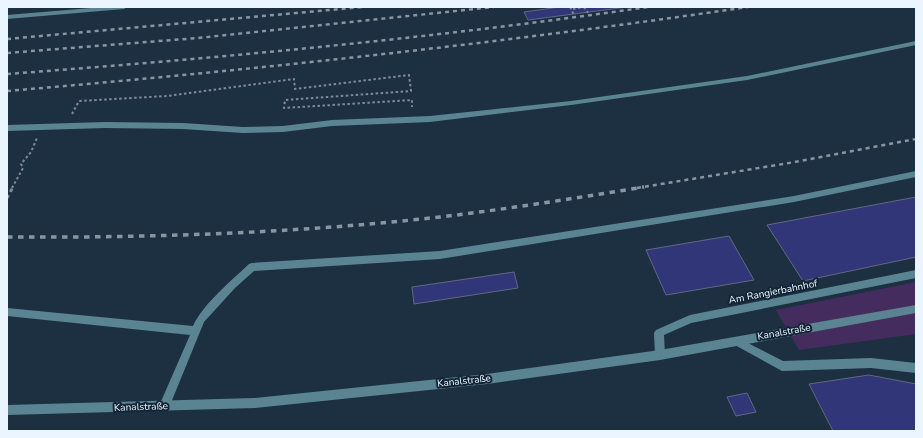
<svg xmlns="http://www.w3.org/2000/svg" width="923" height="438" viewBox="0 0 923 438" font-family="'Nunito Sans',sans-serif">
<style>
.green{fill:#452c5f}
.building{fill:#313678;stroke:#626781}
.lines{fill:none;stroke-linecap:round;stroke-linejoin:round}
.path-far1{stroke:#7c8b99;stroke-width:2;stroke-dasharray:2.5 2.5;stroke-linecap:butt}
.path{stroke:#7c8b99;stroke-width:3;stroke-dasharray:3.5 3.5;stroke-linecap:butt}
.service{fill:#5a8491;fill-rule:evenodd}
.minor{fill:#5a8491;fill-rule:evenodd}
.tertiary{fill:#5a8491;fill-rule:evenodd}
.rail-far1{stroke:#8896a4;stroke-width:2.5;stroke-dasharray:4 4;stroke-linecap:butt}
.rail{stroke:#8896a4;stroke-width:3.5;stroke-dasharray:5.5 5.5;stroke-linecap:butt}
.labels{text-anchor:middle;dominant-baseline:central;stroke-width:4;stroke-linejoin:round;paint-order:stroke}
.street-label{font-size:10px;fill:#ebf5ff;stroke:#132637}
</style>
<rect width="100%" height="100%" fill="#1d3042"/>
<polygon class="green" points="916,282 916,334 799,350 776,310"/>
<g class="building">
<polygon points="560,7 627,7 528,20 524,12"/>
<polygon points="916,197 916,257 803,281 767,225"/>
<polygon points="729,236 754,280 666,295 646,250"/>
<polygon points="514,272 518,288 414,304 412,287"/>
<polygon points="869,375 916,384 916,431 833,431 809,384"/>
<polygon points="747,393 756,412 736,416 727,397"/>
</g>
<g class="lines">
<g class="path-far1">
<polyline points="570,7 574,15"/>
<polyline points="584,7 588,13"/>
<polyline points="573,9 584,7"/>
<polyline points="72,114 79,101 167,96 294,79 295,89 409,75 411,91 285,100 284,108 412,100 412,107"/>
<polyline points="12,188 23,168 21,164 31,152 37,138"/>
</g>
<polyline class="path" points="7,198 13,187"/>
<g class="service">
<polygon points="916,41 916,45 747,80 571,105 430,122 332,126 283,132 243,133 183,129 105,128 7,131 7,125 105,122 183,123 243,127 283,126 332,120 430,116 571,101 747,76"/>
<path d="M916,171V177L794,202L440,259L254,271L235,288L204,322L168,410L164,411L160,410L159,406L190,335L7,316V308L193,326C203,304 231,281 249,264L252,263L440,251L794,196Z"/>
<polygon points="736,337 783,361 871,358 916,363 916,373 871,368 782,371 733,344 731,341 733,338"/>
</g>
<g class="minor">
<polygon points="103,7 127,7 124,9 7,19 7,15"/>
<polygon points="916,270 916,278 691,323 664,335 665,355 663,358 660,360 657,358 655,355 654,333 656,330 690,315"/>
</g>
<polygon class="tertiary" points="916,305 916,313 660,360 487,384 255,408 7,415 7,405 255,398 487,374 660,350"/>
<g class="rail-far1">
<polyline points="7,39 363,7"/>
<polyline points="7,53 198,38 494,7"/>
<path d="M7,74C221,58 435,38 648,7"/>
<path d="M7,91C255,70 502,43 748,7"/>
<polyline points="637,188 789,163 916,139"/>
</g>
<path class="rail" d="M7,237C152,238 296,233 440,217C508,209 576,198 644,187"/>
</g>
<g class="labels">
<g class="street-label">
<text transform="translate(773 292) rotate(-11)">Am Rangierbahnhof</text>
<text transform="translate(784 332) rotate(-10)">Kanalstraße</text>
<text transform="translate(464 381) rotate(-6)">Kanalstraße</text>
<text transform="translate(141 407) rotate(-2)">Kanalstraße</text>
</g>
</g>
<rect width="923" height="438" fill="none" stroke="#ebf5ff" stroke-width="16"/>
</svg>
